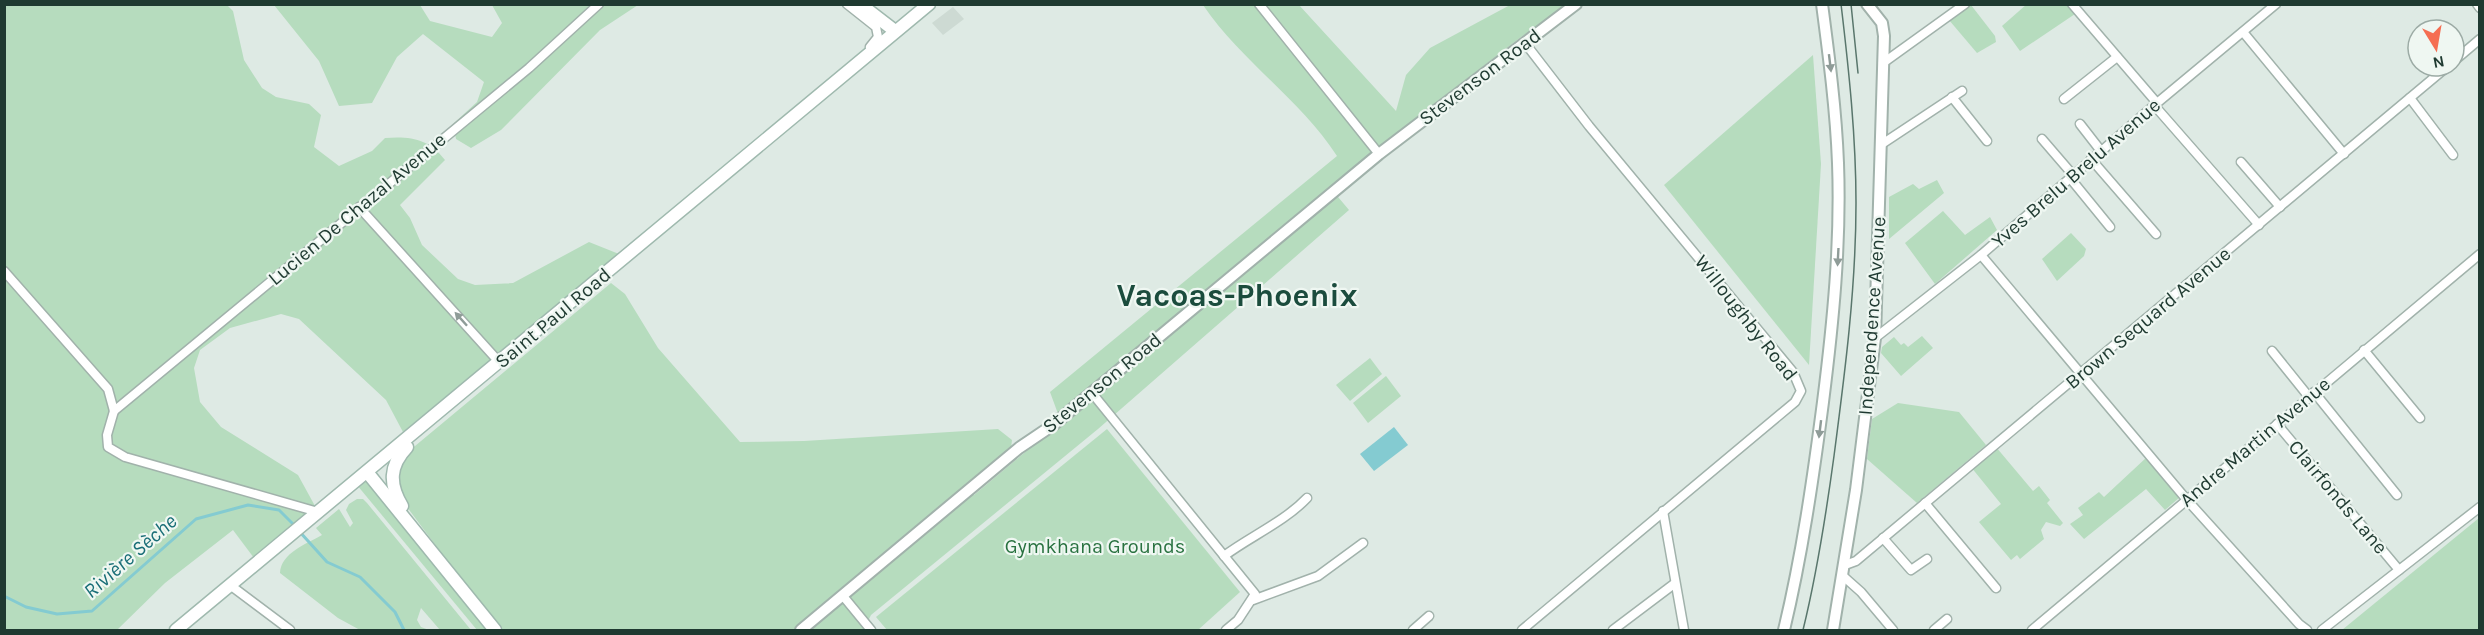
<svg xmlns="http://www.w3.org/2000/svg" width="2484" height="635" viewBox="0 0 2484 635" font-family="Karla,sans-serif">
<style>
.built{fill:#cddad3}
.green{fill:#b6dcbe}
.water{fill:#84cbd1}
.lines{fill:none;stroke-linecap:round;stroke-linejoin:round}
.stream{stroke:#84cbd1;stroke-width:3}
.minor-casing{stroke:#a1b2ab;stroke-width:11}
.tertiary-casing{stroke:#a1b2ab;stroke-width:14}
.secondary-casing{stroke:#9fb9ae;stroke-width:15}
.minor{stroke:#fff;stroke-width:8}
.tertiary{stroke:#fff;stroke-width:10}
.secondary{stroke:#fff;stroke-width:12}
.tram{stroke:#59766c;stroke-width:1.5}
.oneway{fill:#8f9c98}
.labels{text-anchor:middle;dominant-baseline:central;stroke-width:4.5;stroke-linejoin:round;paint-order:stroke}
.street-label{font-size:20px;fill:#1f3a31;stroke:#eff7f2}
.park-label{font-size:20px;fill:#297240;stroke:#eff7f2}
.water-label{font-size:21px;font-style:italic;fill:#196e77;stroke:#eff7f2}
.town-label{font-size:32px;font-weight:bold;fill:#1b4c3d;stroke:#eff7f2}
</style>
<rect width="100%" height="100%" fill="#deeae4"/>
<polygon class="built" points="953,7 964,19 943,35 932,23"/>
<g class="green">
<polygon points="556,4 638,5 600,30 501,130 471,148 456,139 453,124 477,102 484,82 423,34 397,57 372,103 339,106 319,61 274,5 420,5 430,21 492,37 502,23 492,5"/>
<polygon points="2027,4 2066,5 2075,14 2020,51 2002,26"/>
<path d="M4,5H227L233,11L244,60L262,88L276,97L309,104L321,115L314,147L339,166L372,151L385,138C411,136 429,139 445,160L400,205L410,218L422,245L458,279L475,285L513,283L589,242L619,254L403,432L386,400L299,319L281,314L230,328L200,350L194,368L200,402L221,427L298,475L315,506L254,558L233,530L165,583L117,630H5Z"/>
<path d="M1203,5H1299L1396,111L1406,75L1430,48L1510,5H1570L1521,37L1407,125L1341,187L1333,191L1349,210L1098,429L871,615L867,623L876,630H499L398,495L397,472L403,456L611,283L625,294L658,348L740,442L804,441L998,429L1012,440L1011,448L971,487L974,495L1061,422L1050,392L1337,156C1300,99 1241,61 1203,5Z"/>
<polygon points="1968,5 1971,5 1995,36 1996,42 1977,53 1949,20"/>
<polygon points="1813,55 1821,164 1809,365 1664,185"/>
<polygon points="1937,180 1944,193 1889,239 1889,197 1913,184 1919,189"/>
<polygon points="1943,211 1965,235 1990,217 1997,230 1935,284 1905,243"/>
<polygon points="2071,233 2086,249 2084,256 2057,281 2042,259"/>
<polygon points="1922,336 1933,348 1901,376 1881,353 1882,347 1894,337 1901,345 1904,343 1908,347"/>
<polygon points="1370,358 1382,374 1350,401 1336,385"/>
<polygon points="1386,376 1401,396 1368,423 1353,403"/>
<polygon points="1898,403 1959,412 1986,445 1917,503 1867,459 1872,419"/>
<polygon points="1107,429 1240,592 1198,630 887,630 876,617"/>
<polygon points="1996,447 2033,491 2039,486 2050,500 2047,503 2063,523 2060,526 2046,522 2041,530 2044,539 2020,559 2017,555 2011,560 1979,522 2001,504 1971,467"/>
<polygon points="2147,457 2180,497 2165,510 2146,489 2084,539 2070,524 2083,515 2078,508 2099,492 2104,497"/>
<polygon points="367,477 489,630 477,630 357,485"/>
<path d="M357,499H363L367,503L471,630H440L421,608L417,620L421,627L429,630H360L338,618L280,573C281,553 306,544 322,535L316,528L339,509L350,527L353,523L346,510L349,504Z"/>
<polygon points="2479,518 2479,630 2342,630"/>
</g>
<polygon class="water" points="1394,427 1408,445 1374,471 1360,454"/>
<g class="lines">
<g class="stream">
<polyline points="299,531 327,562 360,577 395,612 404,630"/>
<polyline points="4,596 26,607 57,614 92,611 196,519 248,505 279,510 295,526"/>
</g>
<defs>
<g id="minor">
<polyline points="847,4 876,27 878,37 870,47"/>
<polyline points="1259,4 1379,154"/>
<polyline points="2072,4 2157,103"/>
<polyline points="2477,4 2480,8"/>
<polyline points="2243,32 2344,154"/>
<polyline points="2454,61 2480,39"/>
<polyline points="1883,63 1965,4"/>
<polyline points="1952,97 1987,141"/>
<polyline points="2410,98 2453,155"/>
<polyline points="2064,99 2117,57"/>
<polyline points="2154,105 2259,225"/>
<polyline points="2080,124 2101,151"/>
<polyline points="2042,139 2073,175"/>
<polyline points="1882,144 1962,91"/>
<polyline points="2091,159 2156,234"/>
<polyline points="2241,162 2280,207"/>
<polyline points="2070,178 2110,227"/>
<polyline points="359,207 500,363"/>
<polyline points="1981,255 2187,500 2299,624 2307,630"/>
<polyline points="4,271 108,389 114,411 107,435 108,447 125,457 318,512"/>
<polyline points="1875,338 1981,255 2157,103 2276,4"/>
<polyline points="2364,350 2420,418"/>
<polyline points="2272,351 2309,397"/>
<polyline points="2314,392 2397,495"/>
<polyline points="1092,393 1255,594 1238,620 1226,630"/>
<polyline points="114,411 529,68 599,4"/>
<polyline points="2277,424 2399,570"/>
<polyline points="1925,503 1996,588"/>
<polyline points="1663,511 1684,630"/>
<polyline points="1883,538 1911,570 1927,559"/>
<path d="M1224,556C1251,536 1284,522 1307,498"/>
<polyline points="1845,565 1856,561 2448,66"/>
<polyline points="1843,576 1861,592 1893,630"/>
<polyline points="230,585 290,630"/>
<polyline points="843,596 871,630"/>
<polyline points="1253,600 1318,576 1363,543"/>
<polyline points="1413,630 1429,616"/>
<polyline points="1522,630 1795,402 1801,391 1793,372 1589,126 1525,43"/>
<polyline points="1613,630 1674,584"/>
<polyline points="1934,630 1947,619"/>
<polyline points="2032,630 2480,254"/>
<polyline points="2322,630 2480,507"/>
</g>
<g id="tertiary">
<polyline points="801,630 1019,448 1053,425 1379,154 1576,4"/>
<path d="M1784,630C1802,555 1813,479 1823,402C1833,323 1841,243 1838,163C1836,110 1829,57 1822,4"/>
<polyline points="1833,630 1856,490 1875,338 1884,36 1882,23 1867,4"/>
</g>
<g id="secondary">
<polyline points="860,4 895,31"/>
<polyline points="367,472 495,630"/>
<path d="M402,506C389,484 389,466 407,447"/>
<polyline points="176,630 929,4"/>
</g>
</defs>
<use href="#minor" class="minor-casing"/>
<use href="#tertiary" class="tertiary-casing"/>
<use href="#secondary" class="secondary-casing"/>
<use href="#minor" class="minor"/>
<use href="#tertiary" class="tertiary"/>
<use href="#secondary" class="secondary"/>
<g class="tram">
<polyline points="1851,4 1858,73"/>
<path d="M1803,630C1817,573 1826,515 1834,456C1845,372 1856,288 1856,203C1856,137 1849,71 1841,4"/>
</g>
</g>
<defs><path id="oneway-solid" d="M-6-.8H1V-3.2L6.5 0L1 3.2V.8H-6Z" transform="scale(1.5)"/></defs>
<g class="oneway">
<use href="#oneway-solid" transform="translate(1830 63) rotate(83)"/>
<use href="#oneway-solid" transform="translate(1838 257) rotate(93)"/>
<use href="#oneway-solid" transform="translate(461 319) rotate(-132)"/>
<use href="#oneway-solid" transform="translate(1820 429) rotate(97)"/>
</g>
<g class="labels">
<g class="street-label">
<text transform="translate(1480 77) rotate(-37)">Stevenson Road</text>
<text transform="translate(2076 173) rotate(-41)">Yves Brelu Brelu Avenue</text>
<text transform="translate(357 209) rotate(-40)">Lucien De Chazal Avenue</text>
<text transform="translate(1872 316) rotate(-86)">Independence Avenue</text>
<text transform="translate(553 318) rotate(-40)">Saint Paul Road</text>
<text transform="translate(1746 318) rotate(52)">Willoughby Road</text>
<text transform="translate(2148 318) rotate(-40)">Brown Sequard Avenue</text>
<text transform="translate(1102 383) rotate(-39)">Stevenson Road</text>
<text transform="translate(2255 442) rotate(-40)">Andre Martin Avenue</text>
<text transform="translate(2338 497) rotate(50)">Clairfonds Lane</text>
</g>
<g class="park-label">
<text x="1095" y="546">Gymkhana Grounds</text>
</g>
<g class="water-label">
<text transform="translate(130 556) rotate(-41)">Rivière Sèche</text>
</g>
<g class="town-label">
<text x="1237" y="295">Vacoas-Phoenix</text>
</g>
</g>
<rect width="2484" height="635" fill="none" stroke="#1f3a31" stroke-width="12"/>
<g transform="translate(2436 48) rotate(169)"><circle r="28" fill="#eff7f2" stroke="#9caba5" stroke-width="1.5"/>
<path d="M0-4.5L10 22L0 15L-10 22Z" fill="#f56e52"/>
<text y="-9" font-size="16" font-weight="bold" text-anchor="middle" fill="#1f3a31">N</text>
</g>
</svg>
